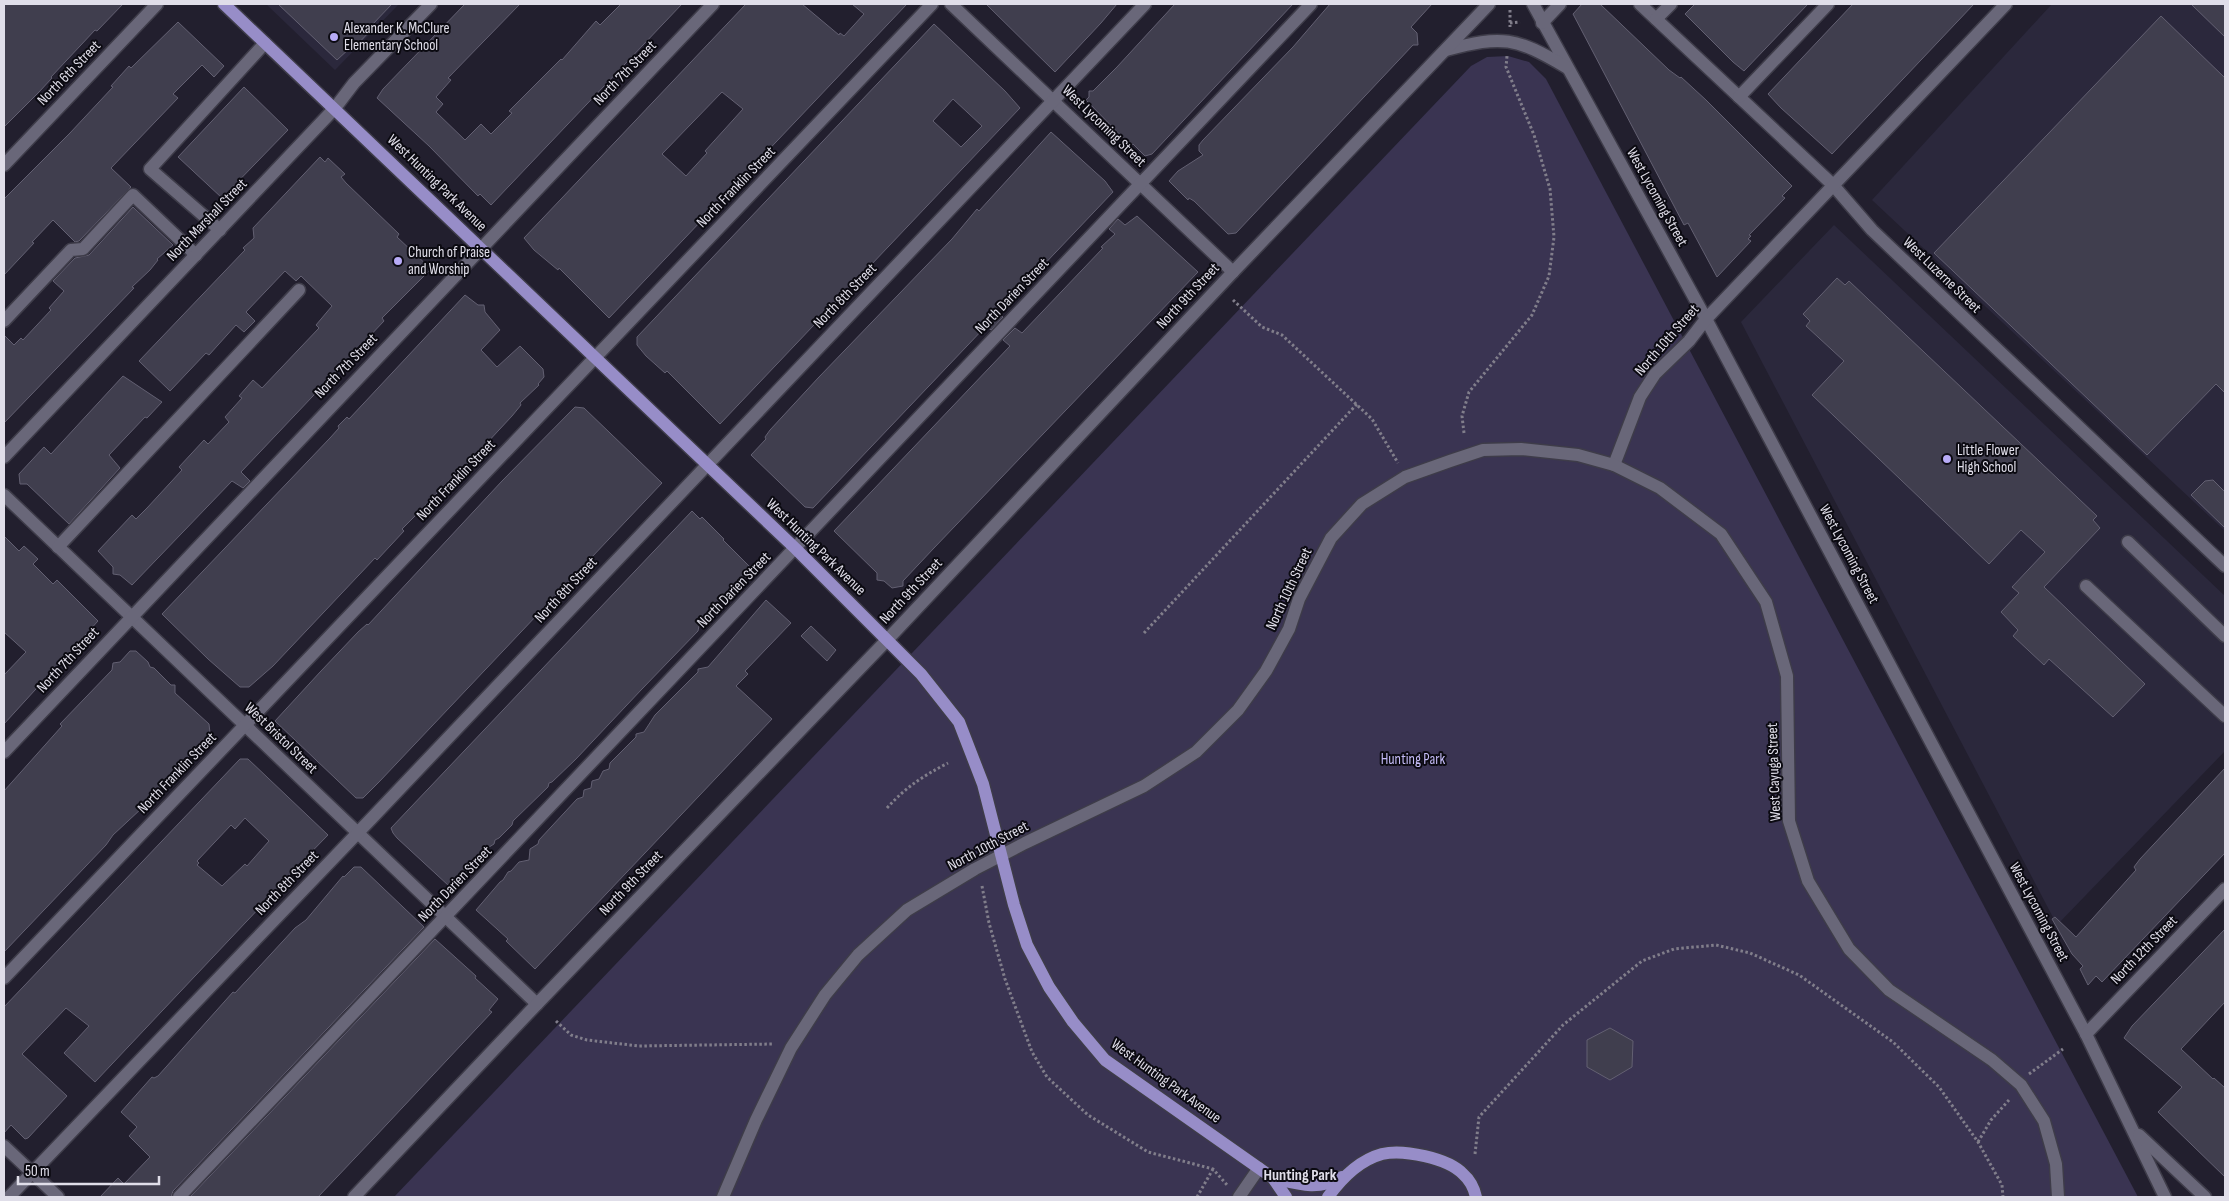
<svg xmlns="http://www.w3.org/2000/svg" width="2229" height="1201" viewBox="0 0 2229 1201" font-family="'Sofia Sans Condensed',sans-serif">
<style>
.built{fill:#2b283c}
.green{fill:#3a3452}
.building{fill:#403e4e;stroke:#636072;fill-rule:evenodd}
.lines{fill:none;stroke-linecap:round;stroke-linejoin:round}
.minor-casing{stroke:#3e3c49;stroke-width:15}
.major-casing{stroke:#3e3c49;stroke-width:15}
.path{stroke:#817e8b;stroke-width:3;stroke-dasharray:2.5 2.5;stroke-linecap:butt}
.minor{stroke:#696779;stroke-width:12}
.major{stroke:#978dc8;stroke-width:12}
.poi-dot{fill:#b8abf7;stroke:#0b0a11;stroke-width:2}
.labels{text-anchor:middle;dominant-baseline:central;stroke-width:4;stroke-linejoin:round;paint-order:stroke}
.poi-label{font-size:15px;fill:#e0dee9;stroke:#0b0a11;text-anchor:start}
.street-label{font-size:15px;fill:#e0dee9;stroke:#0b0a11}
.park-label{font-size:15px;fill:#c3baf5;stroke:#0b0a11}
.neighbourhood-label{font-size:16px;font-weight:bold;fill:#e0dee9;stroke:#0b0a11}
</style>
<rect width="100%" height="100%" fill="#221f2e"/>
<g class="built">
<polygon points="266,4 399,4 335,70"/>
<polygon points="2052,4 2225,4 2225,531 1872,200"/>
<polygon points="1834,225 2225,596 2225,751 2057,925 1741,322"/>
</g>
<polygon class="green" points="1508,56 1529,62 1546,79 2138,1197 394,1197 1471,66 1487,57"/>
<g class="building">
<polygon points="4,4 123,4 97,31 95,30 51,77 52,78 39,92 4,127"/>
<polygon points="278,4 392,4 371,26 373,28 353,49 351,47 337,60"/>
<polygon points="465,4 520,4 448,78 451,80 436,97 443,104 436,112 465,140 481,124 491,134 512,113 509,111 561,59 562,60 596,21 600,25 621,4 682,4 491,205 480,194 478,196 429,146 377,98 383,89"/>
<path d="M746,4H802L839,35L840,33L844,36L864,14L852,4H907L609,318L559,268L558,270L534,250L524,238ZM722,92L743,109L705,151L707,153L686,176L662,154Z"/>
<polygon points="986,4 1117,4 1101,23 1055,72"/>
<polygon points="1175,4 1293,4 1152,154 1145,156 1133,144 1131,146 1086,100 1089,97 1089,91 1093,91 1117,67"/>
<polygon points="1330,4 1432,4 1411,27 1417,33 1418,45 1413,45 1236,233 1228,234 1194,201 1189,198 1188,200 1169,181 1178,171 1203,155 1199,151 1199,145 1203,140 1293,47"/>
<polygon points="1582,4 1600,4 1669,70 1680,78 1681,77 1706,100 1792,186 1782,196 1785,198 1749,235 1751,236 1748,239 1751,241 1717,277 1688,223 1684,225 1573,14"/>
<polygon points="1695,4 1808,4 1744,71 1733,62 1685,14"/>
<polygon points="1853,4 1974,4 1832,154 1781,108 1768,94"/>
<polygon points="2191,4 2225,4 2225,37"/>
<polygon points="2161,16 2225,78 2225,393 2216,384 2147,455 1934,253"/>
<polygon points="178,22 224,66 214,77 202,65 173,94 178,98 111,168 131,187 79,241 75,242 53,220 32,242 34,243 4,275 4,199 70,133 113,87 111,86 129,66 131,68"/>
<path d="M934,24L1005,91L1020,108L720,424L667,371L665,373L646,356L637,345V337ZM953,99L982,126L961,147L933,121Z"/>
<polygon points="244,87 288,130 222,198 178,157"/>
<polygon points="1051,132 1105,181 1113,192 998,313 1003,317 991,330 986,326 813,508 805,507 751,455 766,439 765,437 770,430 819,377 952,239 977,209 979,211"/>
<polygon points="320,157 325,162 328,158 345,174 341,177 346,183 399,234 397,237 431,269 382,318 384,321 241,472 250,481 243,488 232,481 132,585 120,575 113,574 113,567 98,551 132,515 136,519 147,508 182,470 179,467 204,440 208,444 229,422 225,417 242,398 239,396 253,380 262,388 319,328 316,325 332,306 301,276 296,281 285,271 246,312 255,321 244,332 236,325 209,355 206,353 170,391 139,361 245,250 243,248 254,238 253,228"/>
<polygon points="133,207 173,245 157,259 158,260 150,270 132,287 134,288 4,423 4,335 14,345 21,338 23,340 51,310 49,308 64,291 53,281 75,258 89,255"/>
<polygon points="1137,216 1198,272 934,548 903,581 903,586 892,588 884,581 877,580 877,573 834,531 1010,346 1003,340 1015,328 1022,333 1103,248 1101,247 1115,234 1109,229 1118,219 1125,225"/>
<polygon points="1837,278 1845,285 1849,281 2097,516 2093,520 2100,528 2044,587 2145,684 2113,717 2049,659 2044,665 2013,636 2018,630 2001,612 2019,593 2012,587 2045,552 2021,530 1989,564 1812,395 1844,361 1806,326 1810,321 1803,314"/>
<polygon points="465,295 478,305 484,305 485,312 500,330 481,350 497,367 520,346 543,369 544,377 538,384 539,385 520,403 521,405 512,416 459,473 457,472 415,516 402,529 404,531 377,560 375,558 273,666 249,687 240,687 208,659 162,614 330,438 339,428 338,426 347,417 349,419"/>
<polygon points="123,376 162,402 147,418 145,417 109,455 120,468 69,524 27,484 20,484 19,474 44,447 51,454"/>
<polygon points="575,407 584,408 662,483 379,782 363,798 356,798 275,721 321,671 358,632 367,624 368,625 502,481"/>
<polygon points="2213,480 2225,492 2225,528 2191,495 2205,481"/>
<polygon points="692,511 700,519 702,517 724,539 723,540 751,568 751,575 739,587 735,589 734,593 715,611 715,615 708,616 706,622 699,626 698,631 642,689 576,759 552,782 549,783 548,787 513,821 512,825 499,838 495,840 494,844 486,849 484,857 479,857 477,863 456,885 449,886 397,838 393,833 391,828"/>
<polygon points="4,536 19,551 24,546 38,559 33,564 53,584 57,580 98,621 4,724 4,675 26,652 4,632"/>
<polygon points="766,600 791,623 745,671 748,674 736,686 772,719 535,969 506,941 508,939 476,910 500,882 503,880 508,872 511,871 519,862 529,860 530,849 538,844 539,840 577,799 583,797 584,790 591,788 592,781 599,779 603,771 609,769 610,763 636,737 636,734 644,732 655,715 698,672 698,669 708,667"/>
<polygon points="811,626 836,650 827,661 801,636"/>
<polygon points="130,651 136,651 148,662 150,667 154,668 171,685 175,685 175,693 209,724 210,733 142,808 113,835 106,845 4,952 4,791 62,726 60,724 112,670 113,663 120,662"/>
<path d="M240,759H248L328,835L286,878L287,885L280,886L95,1082L64,1053L89,1026L66,1008L22,1054L67,1096L28,1138L25,1139L11,1125L4,1133V1007ZM245,818L269,841L247,866L245,864L222,886L197,865L199,863L197,861L231,825L235,829Z"/>
<polygon points="2225,768 2225,853 2102,982 2096,976 2088,985 2080,969 2083,966 2072,954 2052,919 2055,917 2076,937 2136,870 2134,867 2140,859"/>
<polygon points="354,867 361,867 424,927 173,1191 171,1197 100,1197 118,1178 124,1184 150,1157 129,1136 137,1127 121,1112 152,1077 154,1078 158,1076 233,992 235,993 295,928 306,920 343,876 344,877"/>
<polygon points="2225,929 2225,1002 2181,1049 2213,1079 2214,1078 2225,1088 2225,1177 2158,1112 2182,1087 2124,1038 2132,1026"/>
<polygon points="435,939 476,976 475,978 498,999 489,1010 492,1012 373,1139 318,1197 190,1197"/>
<polygon points="1610,1028 1633,1041 1632,1067 1610,1080 1587,1067 1587,1040"/>
</g>
<g class="lines">
<defs>
<g id="minor">
<polyline points="951,4 1233,272"/>
<polyline points="1533,4 1706,319 2086,1034 2165,1197"/>
<polyline points="1640,4 1833,185 1872,230 2225,566"/>
<polyline points="1656,19 1671,4"/>
<polyline points="1542,23 1560,4"/>
<path d="M1446,50C1503,35 1515,37 1566,67"/>
<polyline points="1739,97 1828,4"/>
<polyline points="4,165 157,4"/>
<polyline points="220,230 150,169 265,43"/>
<polyline points="4,321 71,250 83,249 133,195 196,255"/>
<polyline points="4,457 335,108 354,83 431,4"/>
<polyline points="1614,465 1640,397 1655,374 1689,341 1706,319 2006,4"/>
<polyline points="4,495 537,1004"/>
<polyline points="2128,542 2225,636"/>
<polyline points="58,547 299,290"/>
<polyline points="2086,586 2225,716"/>
<polyline points="4,752 713,4"/>
<polyline points="4,978 932,4"/>
<polyline points="2086,1034 2225,889"/>
<polyline points="2139,1135 2205,1197"/>
<polyline points="4,1146 58,1197"/>
<polyline points="9,1197 371,819 1145,4"/>
<polyline points="179,1197 1311,4"/>
<polyline points="354,1197 537,1004 888,639 1233,272 1489,4"/>
<polyline points="723,1197 756,1120 791,1048 825,995 858,955 907,910 975,869 1025,843 1144,786 1196,752 1238,710 1266,671 1289,629 1299,599 1331,538 1362,504 1405,477 1450,461 1483,450 1521,449 1578,455 1614,465 1660,488 1721,534 1766,602 1787,676 1789,821 1808,881 1849,949 1889,990 1992,1060 2021,1085 2044,1121 2056,1164 2058,1197"/>
<polyline points="1239,1197 1259,1168"/>
</g>
<g id="major">
<polyline points="224,4 796,549 921,674 959,722 983,784 1014,905 1027,945 1049,987 1073,1022 1105,1060 1273,1178 1286,1197"/>
<path d="M1273,1178C1298,1184 1318,1191 1342,1177"/>
<path d="M1328,1197C1341,1179 1360,1160 1382,1154C1403,1149 1448,1158 1463,1174C1470,1180 1474,1188 1476,1197"/>
</g>
</defs>
<use href="#minor" class="minor-casing"/>
<use href="#major" class="major-casing"/>
<g class="path">
<polyline points="1510,10 1510,27"/>
<polyline points="1510,23 1520,22"/>
<polyline points="1233,300 1262,327 1282,335 1372,419 1398,463"/>
<polyline points="1464,433 1462,416 1469,392 1532,315 1549,276 1554,237 1550,189 1534,135 1506,67 1507,56"/>
<polyline points="1144,633 1357,404"/>
<path d="M887,808C906,787 923,776 948,763"/>
<polyline points="982,886 989,923 1005,979 1032,1052 1047,1077 1088,1115 1148,1152 1213,1169 1228,1186"/>
<polyline points="556,1021 571,1035 587,1040 639,1046 773,1044"/>
<polyline points="2029,1074 2063,1049"/>
<polyline points="1978,1142 1991,1120 2009,1100"/>
<polyline points="1475,1154 1479,1117 1563,1025 1642,961 1674,949 1716,945 1750,953 1799,975 1893,1042 1939,1087 1978,1142 2002,1185 2003,1197"/>
<polyline points="1197,1197 1213,1169"/>
</g>
<use href="#minor" class="minor"/>
<use href="#major" class="major"/>
</g>
<g class="poi-dot">
<circle cx="334" cy="37" r="5"/>
<circle cx="398" cy="261" r="5"/>
<circle cx="1947" cy="459" r="5"/>
</g>
<g class="labels">
<g class="poi-label">
<text x="344" y="28">Alexander K. McClure<tspan x="344" dy="17">Elementary School</tspan></text>
<text x="408" y="252">Church of Praise<tspan x="408" dy="17">and Worship</tspan></text>
<text x="1957" y="450">Little Flower<tspan x="1957" dy="17">High School</tspan></text>
</g>
<g class="street-label">
<text transform="translate(69 73) rotate(-46)">North 6th Street</text>
<text transform="translate(625 73) rotate(-46)">North 7th Street</text>
<text transform="translate(1104 126) rotate(44)">West Lycoming Street</text>
<text transform="translate(437 183) rotate(44)">West Hunting Park Avenue</text>
<text transform="translate(736 187) rotate(-46)">North Franklin Street</text>
<text transform="translate(1657 197) rotate(61)">West Lycoming Street</text>
<text transform="translate(207 220) rotate(-46)">North Marshall Street</text>
<text transform="translate(1942 275) rotate(44)">West Luzerne Street</text>
<text transform="translate(845 296) rotate(-46)">North 8th Street</text>
<text transform="translate(1012 296) rotate(-46)">North Darien Street</text>
<text transform="translate(1188 296) rotate(-47)">North 9th Street</text>
<text transform="translate(1667 340) rotate(-49)">North 10th Street</text>
<text transform="translate(346 366) rotate(-46)">North 7th Street</text>
<text transform="translate(456 480) rotate(-46)">North Franklin Street</text>
<text transform="translate(816 547) rotate(44)">West Hunting Park Avenue</text>
<text transform="translate(1849 554) rotate(62)">West Lycoming Street</text>
<text transform="translate(1289 589) rotate(-65)">North 10th Street</text>
<text transform="translate(566 590) rotate(-47)">North 8th Street</text>
<text transform="translate(734 590) rotate(-46)">North Darien Street</text>
<text transform="translate(911 591) rotate(-47)">North 9th Street</text>
<text transform="translate(68 660) rotate(-47)">North 7th Street</text>
<text transform="translate(281 738) rotate(44)">West Bristol Street</text>
<text transform="translate(1774 772) rotate(-92)">West Cayuga Street</text>
<text transform="translate(177 773) rotate(-46)">North Franklin Street</text>
<text transform="translate(988 846) rotate(-28)">North 10th Street</text>
<text transform="translate(287 883) rotate(-46)">North 8th Street</text>
<text transform="translate(631 883) rotate(-46)">North 9th Street</text>
<text transform="translate(455 884) rotate(-46)">North Darien Street</text>
<text transform="translate(2039 912) rotate(62)">West Lycoming Street</text>
<text transform="translate(2144 950) rotate(-46)">North 12th Street</text>
<text transform="translate(1166 1081) rotate(36)">West Hunting Park Avenue</text>
</g>
<g class="park-label">
<text x="1413" y="759">Hunting Park</text>
</g>
<g class="neighbourhood-label">
<text x="1300" y="1175">Hunting Park</text>
</g>
</g>
<rect width="2229" height="1201" fill="none" stroke="#e0dee9" stroke-width="10"/>
<path d="M18 1176v8h141v-8" fill="none" stroke="#e0dee9" stroke-width="2.5"/>
<text x="25" y="1176" font-size="15" fill="#e0dee9" stroke="#0b0a11" stroke-width="4" paint-order="stroke">50 m</text>
</svg>
